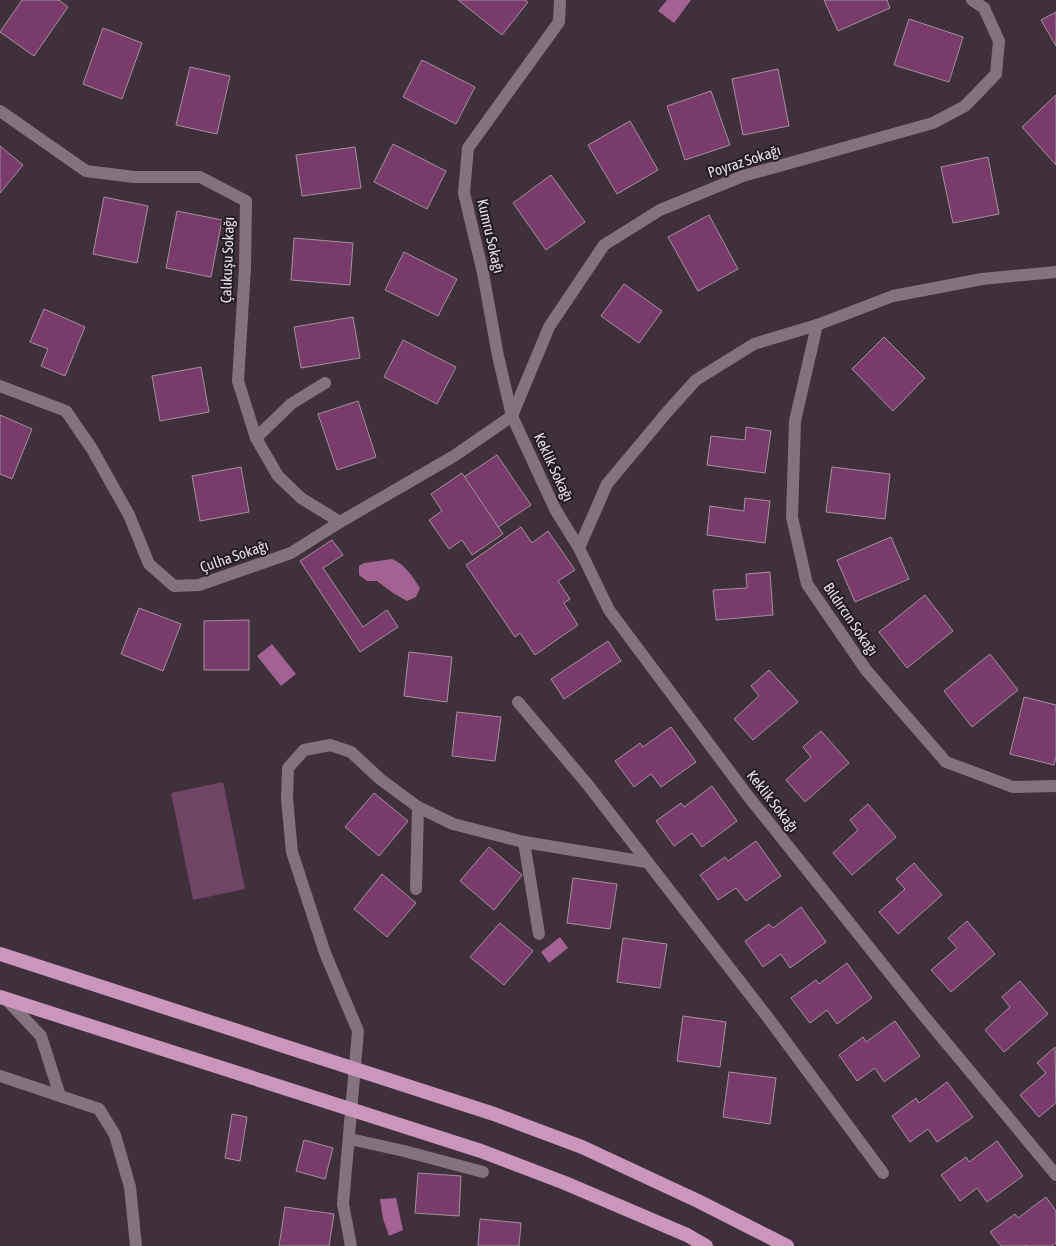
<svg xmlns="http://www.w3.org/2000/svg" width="1056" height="1246" viewBox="0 0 1056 1246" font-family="'Asap Condensed',sans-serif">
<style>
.green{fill:#6f4464}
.water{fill:#a26292}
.building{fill:#783b6a;stroke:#a4919e}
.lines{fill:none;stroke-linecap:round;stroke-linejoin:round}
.minor{stroke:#85727f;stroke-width:12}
.trunk{stroke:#ca96bc;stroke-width:14}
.labels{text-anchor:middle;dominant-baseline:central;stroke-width:4;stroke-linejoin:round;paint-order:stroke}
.street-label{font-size:15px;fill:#ece1e9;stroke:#221b20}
</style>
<rect width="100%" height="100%" fill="#40303b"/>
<polygon class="green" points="223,782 245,889 193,900 171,793"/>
<g class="water">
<polygon points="667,0 691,0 674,23 658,11"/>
<path d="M392,559C405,564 412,576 420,588L416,597L407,601L393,593L377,581H367L359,575V566L364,563Z"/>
<polygon points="272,644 296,674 281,686 257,656"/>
<polygon points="560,937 568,948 549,963 541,952"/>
<polygon points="396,1198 403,1230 389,1236 383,1219 380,1199"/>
</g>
<g class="building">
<polygon points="22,0 59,0 68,7 34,56 0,32"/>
<polygon points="458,0 525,0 528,2 502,35"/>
<polygon points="824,0 887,0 890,8 838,31"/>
<polygon points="1056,12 1056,46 1041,20"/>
<polygon points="909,19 963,37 949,82 894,65"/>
<polygon points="103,28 142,43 122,99 83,84"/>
<polygon points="422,60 475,87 456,124 403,97"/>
<polygon points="190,67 230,76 217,134 176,125"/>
<polygon points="778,69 789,126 743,135 732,79"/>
<polygon points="711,91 730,145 685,160 667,106"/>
<polygon points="1056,95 1056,165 1022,127"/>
<polygon points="630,121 658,170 617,194 588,145"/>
<polygon points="393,144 446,171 427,209 374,182"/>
<polygon points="0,146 23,165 0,193"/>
<polygon points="355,147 361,188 302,196 296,155"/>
<polygon points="988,157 999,214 953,223 941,167"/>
<polygon points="551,175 585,222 546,250 513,203"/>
<polygon points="104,197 148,206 137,263 93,254"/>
<polygon points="177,211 222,220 211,277 166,268"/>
<polygon points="709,215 738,269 698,291 668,237"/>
<polygon points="294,238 353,243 350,285 291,280"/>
<polygon points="404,252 457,279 438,316 385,290"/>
<polygon points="624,284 662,311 639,343 601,316"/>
<polygon points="44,309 85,327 65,376 41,366 48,349 30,342"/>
<polygon points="353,317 360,358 301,368 294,327"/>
<polygon points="884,337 925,378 893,411 852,369"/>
<polygon points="403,340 456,367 437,404 384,377"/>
<polygon points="201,367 209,412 160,421 152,376"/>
<polygon points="358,401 376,457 337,470 318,414"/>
<polygon points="0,415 32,429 12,479 0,474"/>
<polygon points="746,427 771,431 765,473 707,465 711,436 745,440"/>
<polygon points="497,455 531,505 498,527 464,477"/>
<polygon points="241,467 249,512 200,521 192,476"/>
<polygon points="832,467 890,474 885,519 826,512"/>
<polygon points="462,473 503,534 472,555 462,540 449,549 429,520 442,511 431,494"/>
<polygon points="745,498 770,501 765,543 707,535 710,506 744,511"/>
<polygon points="521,527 532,543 548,531 575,570 558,581 570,599 564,603 578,625 535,655 520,633 515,637 466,565"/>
<polygon points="891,537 909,579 855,602 837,560"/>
<polygon points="332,540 343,555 323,568 363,627 387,610 398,627 360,652 300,561"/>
<polygon points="770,572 773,615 716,620 713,590 747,588 746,574"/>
<polygon points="925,595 953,631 907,668 879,632"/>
<polygon points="139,608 181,624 163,671 121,654"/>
<polygon points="249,620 249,670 204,670 204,621"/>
<polygon points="608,641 621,661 564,699 551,679"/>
<polygon points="409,652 452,657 447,702 404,696"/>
<polygon points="990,654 1018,690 972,727 944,691"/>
<polygon points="769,670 798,702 753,740 734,719 759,696 751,686"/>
<polygon points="1024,697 1056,705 1056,757 1054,765 1010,754"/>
<polygon points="457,712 501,717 495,761 452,756"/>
<polygon points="671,727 696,762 661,787 651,774 634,787 615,761 640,743 643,747"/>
<polygon points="821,731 849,763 805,802 786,780 811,757 803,747"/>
<polygon points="712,786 737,821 702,847 692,833 674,846 656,821 681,803 684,807"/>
<polygon points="374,793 408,821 379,856 345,827"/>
<polygon points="868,804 896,837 852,875 833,853 858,830 850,820"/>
<polygon points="756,841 781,876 746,901 736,888 718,900 700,875 725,857 728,861"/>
<polygon points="489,847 522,875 494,910 460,881"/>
<polygon points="914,863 942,895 898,934 879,912 905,889 896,879"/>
<polygon points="382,874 416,903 387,937 354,909"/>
<polygon points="573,878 617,884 610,929 567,923"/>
<polygon points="801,907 826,942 790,968 781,954 763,967 745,941 769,924 773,928"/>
<polygon points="967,921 995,954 951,992 931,970 957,948 948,938"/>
<polygon points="500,923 533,951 504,985 470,957"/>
<polygon points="623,938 667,944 660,988 617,982"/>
<polygon points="847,963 872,998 837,1024 827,1010 810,1023 791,998 816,980 819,984"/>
<polygon points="1020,981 1048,1014 1004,1052 985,1030 1010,1007 1002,997"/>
<polygon points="683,1016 726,1022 720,1067 677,1061"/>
<polygon points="895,1021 920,1056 884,1082 875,1068 857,1081 839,1055 863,1037 866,1042"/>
<polygon points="1055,1047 1056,1103 1039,1117 1020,1095 1046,1073 1037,1063"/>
<polygon points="729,1072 776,1078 770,1124 723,1117"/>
<polygon points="947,1082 973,1117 937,1142 928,1129 910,1142 892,1116 916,1098 919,1103"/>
<polygon points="232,1114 247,1117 240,1161 225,1158"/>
<polygon points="304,1140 333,1148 325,1179 296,1171"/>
<polygon points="997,1141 1023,1176 987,1202 977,1188 960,1201 941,1175 966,1157 969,1162"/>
<polygon points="418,1173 461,1176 459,1216 415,1213"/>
<polygon points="1046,1197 1056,1211 1056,1243 1052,1246 1027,1246 1026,1245 1024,1246 1001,1246 990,1232 1015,1214 1018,1218"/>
<polygon points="285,1207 334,1214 329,1246 279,1246"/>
<polygon points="480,1219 521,1223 519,1246 478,1246"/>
</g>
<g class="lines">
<g class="minor">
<polyline points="560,0 559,22 468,148 464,193 483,273 498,356 512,416 555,509 579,548 609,610 748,796 924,1016 1056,1175"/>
<polyline points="0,111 86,171 134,177 200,177 246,201 245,268 238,381 256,438 278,476 301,498 340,522"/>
<polyline points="817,325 795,421 792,517 807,584 866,670 946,762 1013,787 1056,786"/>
<polyline points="0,386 66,411 92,449 129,515 149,564 174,586 199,585 291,553 340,522 454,456 512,416"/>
<polyline points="512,416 549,327 604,245 660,210 743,176 933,123 965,106 996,74 999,41 984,8 972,0"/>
<polyline points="256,438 291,404 325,383"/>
<polyline points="579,548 607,484 668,411 696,380 754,344 817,325 893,296 982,279 1056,272"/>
<polyline points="518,702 588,785 769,1019 883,1173"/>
<polyline points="524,842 539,934"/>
<polyline points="416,889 418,807"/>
<polyline points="5,998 41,1036 60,1096"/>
<polyline points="0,1076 99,1109 115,1135 130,1187 136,1246"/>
<polyline points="350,1139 404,1151 483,1172"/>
<polyline points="351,1246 343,1204 358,1031 325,953 292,852 287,799 288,768 304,750 330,745 351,752 380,779 418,807 453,824 524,842 646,862"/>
</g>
<g class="trunk">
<polyline points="0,954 494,1114 582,1147 698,1201 787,1246"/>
<polyline points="0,997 481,1151 565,1183 687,1235 706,1246"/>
</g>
</g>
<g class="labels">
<g class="street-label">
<text transform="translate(744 161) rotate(-18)">Poyraz Sokağı</text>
<text transform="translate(491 236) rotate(77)">Kumru Sokağı</text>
<text transform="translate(227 260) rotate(-88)">Çalıkuşu Sokağı</text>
<text transform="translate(554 467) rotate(65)">Keklik Sokağı</text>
<text transform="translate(234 556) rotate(-19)">Çulha Sokağı</text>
<text transform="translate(851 619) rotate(56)">Bıldırcın Sokağı</text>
<text transform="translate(773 801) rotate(52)">Keklik Sokağı</text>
</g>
</g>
</svg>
